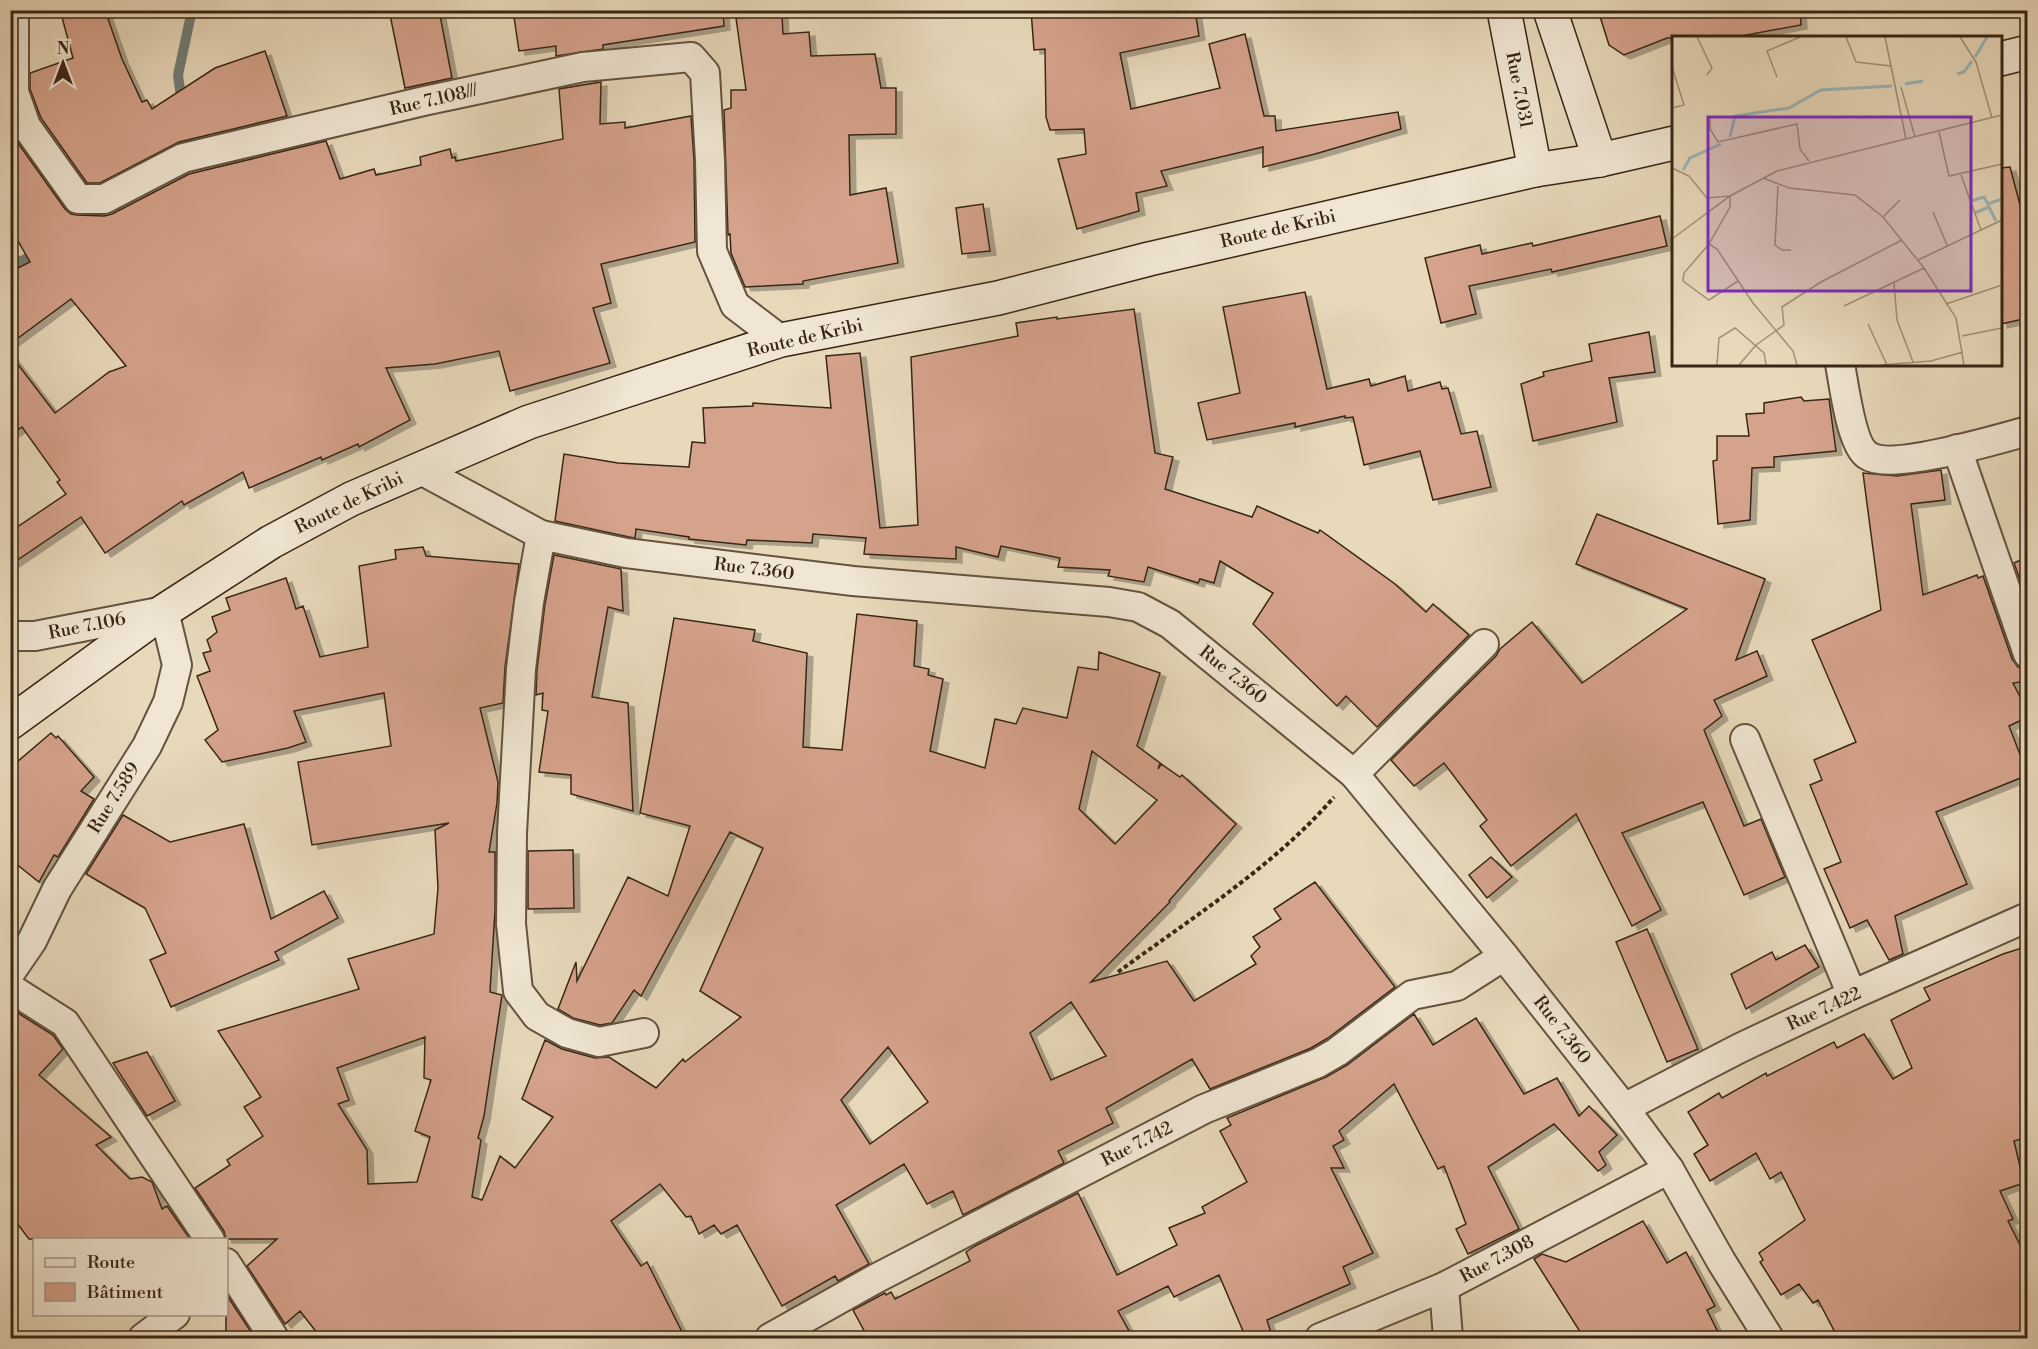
<svg xmlns="http://www.w3.org/2000/svg" width="2038" height="1349" viewBox="0 0 2038 1349" font-family="'Libre Bodoni',serif">
<style>
.lines{fill:none;stroke-linecap:round;stroke-linejoin:round}
.stream{stroke:#737d78;stroke-width:10}
.building{fill:#d5a28b;stroke:#382614;stroke-width:1.5;fill-rule:evenodd;filter:url(#shadow)}
.minor-casing{stroke:#64533e;stroke-width:32}
.secondary-casing{stroke:#382614;stroke-width:36}
.path{stroke:#382614;stroke-width:4;stroke-dasharray:4.5 3;stroke-linecap:butt}
.minor{stroke:#f0e6d3;stroke-width:28}
.secondary{stroke:#f0e6d3;stroke-width:33}
.labels{text-anchor:middle;dominant-baseline:central;stroke-width:5;stroke-linejoin:round;paint-order:stroke}
.street-label{font-size:18px;fill:#382614;stroke:#f0e6d3}
.inset-river{fill:none;stroke:#9bb7ba;stroke-width:3}
.inset-road{fill:none;stroke:#a29178;stroke-width:1.5}
.view{fill:#7b2cbf;fill-opacity:0.15;stroke:#7b2cbf;stroke-width:3}
.inset-edge{fill:none;stroke:#382614;stroke-width:3}
</style>
<defs>
<filter id="shadow"><feDropShadow dx="6" dy="4" stdDeviation="0" flood-color="#0004"/></filter>
</defs>
<rect width="100%" height="100%" fill="#e8d9bb"/>
<filter id="stains"><feTurbulence type="fractalNoise" baseFrequency=".00333" numOctaves="4"/><feColorMatrix values="0 0 0 0 .2 0 0 0 0 .09 0 0 0 0 .02 0 0 0 .5 -.17"/></filter>
<radialGradient id="worn" r=".72"><stop offset=".6" stop-color="#630" stop-opacity="0"/><stop offset="1" stop-color="#630" stop-opacity=".3"/></radialGradient>
<g class="lines">
<g class="stream">
<polyline points="182,104 178,75 192,10"/>
<polyline points="10,266 39,253"/>
</g>
</g>
<g class="building">
<polygon points="60,10 105,10 122,59 142,102 147,100 152,109 215,68 265,51 287,116 179,142 100,183 87,183 41,118 30,89 30,73 73,58"/>
<polygon points="389,10 439,10 452,78 405,88"/>
<polygon points="513,10 723,10 724,26 603,45 603,49 556,56 556,46 519,51"/>
<polygon points="1031,10 1195,10 1199,36 1120,53 1131,109 1220,88 1209,44 1245,34 1264,116 1275,116 1276,131 1398,112 1401,129 1315,154 1263,167 1263,147 1161,171 1167,186 1136,193 1139,211 1077,229 1058,159 1086,154 1084,129 1050,130 1046,117 1045,49 1034,50"/>
<polygon points="1598,10 1800,10 1801,25 1730,38 1667,38 1624,55 1609,45"/>
<polygon points="782,14 783,34 809,32 811,56 875,54 881,88 896,88 896,134 849,135 850,195 886,188 898,263 803,281 803,284 745,287 731,253 730,234 728,235 724,110 731,108 731,90 746,90 736,18"/>
<polygon points="601,82 600,124 625,122 625,128 691,116 694,161 695,242 601,264 611,303 593,308 610,363 510,391 499,351 435,364 386,368 410,420 359,447 358,444 322,460 321,457 249,488 243,472 184,505 182,501 105,553 81,517 10,565 10,532 66,494 57,482 60,480 22,427 10,435 10,354 55,413 109,372 126,366 71,299 10,344 10,272 30,262 10,227 10,132 65,209 71,214 77,215 104,216 112,214 189,174 326,141 340,179 374,169 376,175 421,165 420,157 450,149 452,158 455,157 456,161 563,139 559,89"/>
<polygon points="2010,167 2028,235 2028,318 2001,324 2001,168"/>
<polygon points="983,204 990,251 962,254 956,208"/>
<polygon points="1660,216 1667,246 1552,272 1551,269 1469,286 1476,314 1441,323 1425,258 1480,245 1482,254 1532,243 1533,246"/>
<polygon points="1305,292 1327,389 1369,379 1371,386 1405,376 1408,391 1440,382 1442,389 1448,388 1461,434 1477,431 1491,487 1433,500 1420,451 1364,465 1353,417 1345,418 1345,416 1295,427 1295,423 1207,440 1198,403 1240,393 1223,307"/>
<polygon points="1134,309 1155,453 1173,457 1165,489 1252,517 1257,506 1318,533 1320,530 1395,584 1426,612 1433,604 1469,635 1377,727 1346,696 1337,706 1253,624 1273,593 1220,561 1214,583 1200,579 1198,583 1148,567 1144,582 1108,576 1110,570 1058,567 1060,558 1001,546 998,557 956,547 956,559 864,554 866,538 813,534 812,543 747,540 746,545 689,539 689,537 636,529 635,538 629,537 555,521 564,454 618,463 689,467 692,442 705,443 703,408 753,406 753,403 831,408 826,356 860,353 880,528 918,525 911,357 1018,336 1016,323 1057,317 1057,319"/>
<polygon points="1649,332 1655,372 1609,378 1617,422 1533,441 1521,384 1544,376 1543,372 1592,361 1589,344"/>
<polygon points="1801,397 1804,401 1829,399 1836,451 1774,457 1774,467 1752,468 1750,520 1718,524 1713,461 1717,460 1717,436 1749,436 1746,414 1764,413 1764,403"/>
<polygon points="1941,470 1945,500 1911,504 1923,595 1977,575 1978,578 1983,576 2012,659 2018,667 2028,670 2028,681 2013,683 2028,712 2028,717 2009,726 2028,775 1936,812 1967,884 1895,916 1903,954 1889,960 1867,920 1850,928 1824,869 1841,862 1810,785 1822,780 1814,760 1856,742 1812,640 1881,610 1863,473 1897,476"/>
<polygon points="1597,514 1765,579 1736,660 1757,651 1767,676 1714,700 1722,716 1704,730 1744,826 1761,819 1785,877 1744,895 1703,802 1622,833 1661,910 1632,926 1576,814 1511,866 1480,826 1487,820 1444,763 1414,786 1391,760 1496,656 1500,649 1532,622 1582,683 1687,609 1576,564"/>
<path d="M423,547L426,556L519,564L505,667L503,703L480,708L498,782L497,803L489,852H495V910L490,992L502,995L484,1116L478,1138L481,1140L472,1197L482,1200L500,1156L515,1168L553,1117L522,1099L545,1040L562,1049L595,1058L609,1057L656,1088L683,1059L685,1062L741,1017L700,991L763,848L730,832L641,996L634,990L612,1023L600,1025L573,1018L558,1009L576,962L577,981L628,877L668,896L690,826L640,813L674,618L755,630L753,641L807,653L803,747L842,750L857,614L917,621L914,666L929,669L928,675L943,679L930,751L985,768L995,719L1016,724L1023,708L1067,718L1078,667L1098,670L1099,652L1160,673L1137,746L1160,763L1158,769L1161,764L1180,777L1182,775L1236,824L1169,901L1170,902L1091,982L1167,961L1194,1001L1256,964L1251,956L1260,947L1253,937L1281,919L1274,909L1315,882L1395,987L1328,1038L1311,1048L1210,1089L1192,1059L1106,1108L1113,1123L1058,1151L1064,1163L963,1215L953,1191L927,1204L904,1164L836,1205L869,1264L838,1281L835,1276L782,1306L737,1225L721,1234L714,1225L699,1234L691,1216L686,1217L660,1184L611,1221L641,1266L647,1262L685,1338H321L300,1311L285,1324L247,1266L277,1239H226L224,1231L195,1188L230,1165L227,1160L263,1136L244,1107L261,1097L218,1031L359,989L348,959L434,934L438,888L435,830L449,823L312,845L298,762L391,746L384,693L294,711L306,742L288,748L222,762L205,740L218,730L197,676L210,671L203,653L211,651L207,640L217,632L212,617L230,610L226,598L286,578L296,609L303,606L320,657L368,647L359,566L396,559L395,550ZM1092,751L1157,800L1115,844L1079,809ZM1071,1002L1106,1056L1051,1080L1030,1033ZM425,1037L424,1078L431,1080L415,1131L430,1137L417,1182L368,1184L367,1150L338,1104L349,1100L337,1068ZM888,1047L928,1102L870,1144L841,1100Z"/>
<polygon points="554,555 621,569 623,611 608,607 592,697 628,703 633,811 571,794 571,775 539,772 548,711 542,710 543,693 536,695 537,670 545,604"/>
<polygon points="2028,557 2028,602 2014,563"/>
<polygon points="51,733 56,738 58,736 94,777 81,791 94,799 58,857 54,855 39,882 10,859 10,768"/>
<polygon points="123,815 170,842 244,824 271,919 324,891 338,918 275,952 279,960 171,1007 150,960 166,953 145,908 86,874"/>
<polygon points="573,850 574,908 528,909 528,851"/>
<polygon points="1491,857 1512,877 1487,898 1469,875"/>
<polygon points="1647,929 1698,1049 1667,1062 1616,942"/>
<polygon points="1805,945 1819,967 1746,1009 1731,974 1772,952 1776,960"/>
<polygon points="2028,946 2028,1137 2014,1141 2024,1183 2000,1191 2013,1219 2008,1221 2028,1261 2028,1338 1838,1338 1818,1300 1813,1303 1799,1284 1781,1295 1760,1262 1763,1260 1759,1253 1805,1220 1781,1172 1770,1179 1756,1153 1710,1181 1694,1154 1708,1145 1688,1112 1719,1093 1722,1098 1766,1073 1767,1076 1834,1042 1837,1048 1864,1034 1893,1079 1912,1068 1891,1020 1930,1000 1924,988 2003,954"/>
<polygon points="10,1008 53,1035 63,1049 39,1075 111,1137 96,1145 130,1179 142,1177 152,1182 162,1209 167,1206 190,1239 29,1239 10,1214"/>
<polygon points="1414,1014 1433,1045 1476,1018 1524,1094 1557,1078 1579,1116 1589,1106 1617,1135 1599,1152 1606,1165 1598,1171 1554,1124 1488,1167 1519,1229 1468,1254 1456,1229 1466,1224 1444,1166 1438,1169 1394,1084 1339,1131 1344,1140 1333,1146 1344,1168 1331,1168 1373,1253 1343,1267 1350,1284 1267,1320 1271,1333 1254,1338 1246,1338 1219,1275 1174,1297 1168,1286 1118,1311 1133,1338 868,1338 853,1310 885,1293 886,1295 891,1292 895,1299 970,1261 966,1252 975,1246 1078,1193 1117,1275 1177,1245 1169,1228 1205,1213 1202,1207 1247,1182 1220,1131 1231,1125 1227,1118 1326,1077 1347,1065"/>
<polygon points="147,1052 175,1101 147,1116 113,1063"/>
<polygon points="1643,1221 1667,1263 1686,1252 1715,1306 1707,1310 1721,1338 1584,1338 1534,1259 1542,1254 1566,1262"/>
<polygon points="226,1294 255,1338 226,1338"/>
</g>
<g class="lines">
<defs>
<g id="minor">
<polyline points="14,10 14,92 26,126 78,199 104,199 183,158 424,101 583,67 691,57 705,73 710,160 712,251 735,305 781,340"/>
<path d="M1840,364C1844,385 1851,444 1867,455C1890,472 1998,439 2028,431"/>
<polyline points="1957,449 2028,654"/>
<polyline points="419,469 541,535 626,553 853,581 1109,602 1138,607 1170,624 1354,774 1504,956 1624,1108 1669,1169 1721,1261 1769,1338"/>
<polyline points="541,535 529,602 521,669 512,833 511,924 518,991 537,1016 567,1033 599,1042 644,1033"/>
<polyline points="10,634 16,636 35,636 164,611 177,665 168,702 147,746 57,889 32,941 10,973"/>
<polyline points="1745,739 1852,995"/>
<polyline points="1354,774 1484,644"/>
<polyline points="10,988 65,1023 210,1240"/>
<polyline points="1624,1108 1740,1048 1852,995 2028,917"/>
<polyline points="226,1263 274,1338"/>
<polyline points="1444,1287 1448,1338"/>
<polyline points="143,1338 175,1314"/>
<polyline points="770,1338 875,1279 1204,1109 1318,1063 1337,1052 1412,995 1457,986 1504,956"/>
<polyline points="1320,1338 1444,1287 1669,1169"/>
</g>
<g id="secondary">
<polyline points="1504,10 1535,170"/>
<polyline points="1550,10 1600,160"/>
<polyline points="2000,59 2028,52"/>
<polyline points="10,723 164,611 271,542 351,499 529,422 781,340 998,298 1149,259 1535,170 1600,160 1674,143"/>
</g>
</defs>
<use href="#minor" class="minor-casing"/>
<use href="#secondary" class="secondary-casing"/>
<path class="path" d="M1118,972C1189,920 1277,864 1334,797"/>
<use href="#minor" class="minor"/>
<use href="#secondary" class="secondary"/>
</g>
<g class="labels">
<g class="street-label">
<text transform="translate(1519 90) rotate(79)">Rue 7.031</text>
<text transform="translate(433 100) rotate(-13)">Rue 7.108///</text>
<text transform="translate(1278 229) rotate(-13)">Route de Kribi</text>
<text transform="translate(805 338) rotate(-13)">Route de Kribi</text>
<text transform="translate(349 503) rotate(-26)">Route de Kribi</text>
<text transform="translate(754 569) rotate(7)">Rue 7.360</text>
<text transform="translate(87 626) rotate(-11)">Rue 7.106</text>
<text transform="translate(1233 675) rotate(39)">Rue 7.360</text>
<text transform="translate(114 798) rotate(-58)">Rue 7.589</text>
<text transform="translate(1824 1009) rotate(-25)">Rue 7.422</text>
<text transform="translate(1562 1030) rotate(52)">Rue 7.360</text>
<text transform="translate(1137 1144) rotate(-27)">Rue 7.742</text>
<text transform="translate(1497 1259) rotate(-28)">Rue 7.308</text>
</g>
</g>
<g transform="translate(1672 36)">
<rect width="330" height="330" fill="#e8d9bb"/>
<path class="inset-river" d="M303,21L315,1M285,38L292,36L300,25M233,48L251,45M58,101L63,80L117,72L149,54L220,50M11,134L18,122L49,108M299,165L312,161L316,168L330,163M303,177L317,171L324,185"/>
<path class="inset-road" d="M25,1L40,32L35,39M174,1L184,26L219,30M213,1L234,103M288,1L304,26L320,82M0,31L12,69L0,72M105,41L95,15L128,1M229,51L243,101M38,81V93L46,106L125,88L128,113L137,125M267,96L277,140L330,128M0,132L17,140L35,162L58,160V171L37,208L45,213L81,267L121,315L125,329M289,139L309,194M91,142L117,152L183,159L211,181L252,232L284,282L292,329M106,150L103,209L110,214H119M261,176L275,209M211,181L228,164M0,203L58,160L105,135L330,79M37,208L12,237L11,245L37,264L66,245M246,224L330,184M222,247L225,284L241,326M274,268L330,249M172,270L252,232M196,288L215,329M290,300L330,292M45,329L47,302L63,292L92,317L94,329M67,329L84,309L112,289L110,271L149,246L230,204M209,329L259,325L291,316"/>
<path class="view" d="M36,81H299V255H36Z"/>
<rect width="330" height="330" class="inset-edge"/>
</g>
<rect width="2038" height="1349" fill="none" stroke="#e8d9bb" stroke-width="36"/>
<rect x="12" y="12" width="2014" height="1325" fill="none" stroke="#382614" stroke-width="3"/>
<rect x="18" y="18" width="2002" height="1313" fill="none" stroke="#382614" stroke-width="1.5"/>
<rect x="33" y="1238" width="195" height="78" fill="#f0e6d3" stroke="#a69987" stroke-width="1.5"/>
<rect x="45" y="1258" width="30" height="9" fill="#f0e6d3" stroke="#a69987" stroke-width="1.5"/>
<text x="87" y="1268" font-size="18" fill="#382614">Route</text>
<rect x="45" y="1283" width="30" height="18" fill="#d5a28b" stroke="#a69987" stroke-width="1.5"/>
<text x="87" y="1298" font-size="18" fill="#382614">Bâtiment</text>
<g transform="translate(63 63)" stroke="#f0e6d3" stroke-width="4.5" paint-order="stroke">
<path d="M0-4.5L10 22L0 15L-10 22Z" fill="#382614"/>
<text y="-9" font-size="16" font-weight="bold" text-anchor="middle" fill="#382614">N</text>
</g>
<rect width="100%" height="100%" filter="url(#stains)"/>
<rect width="100%" height="100%" fill="url(#worn)"/>
</svg>
